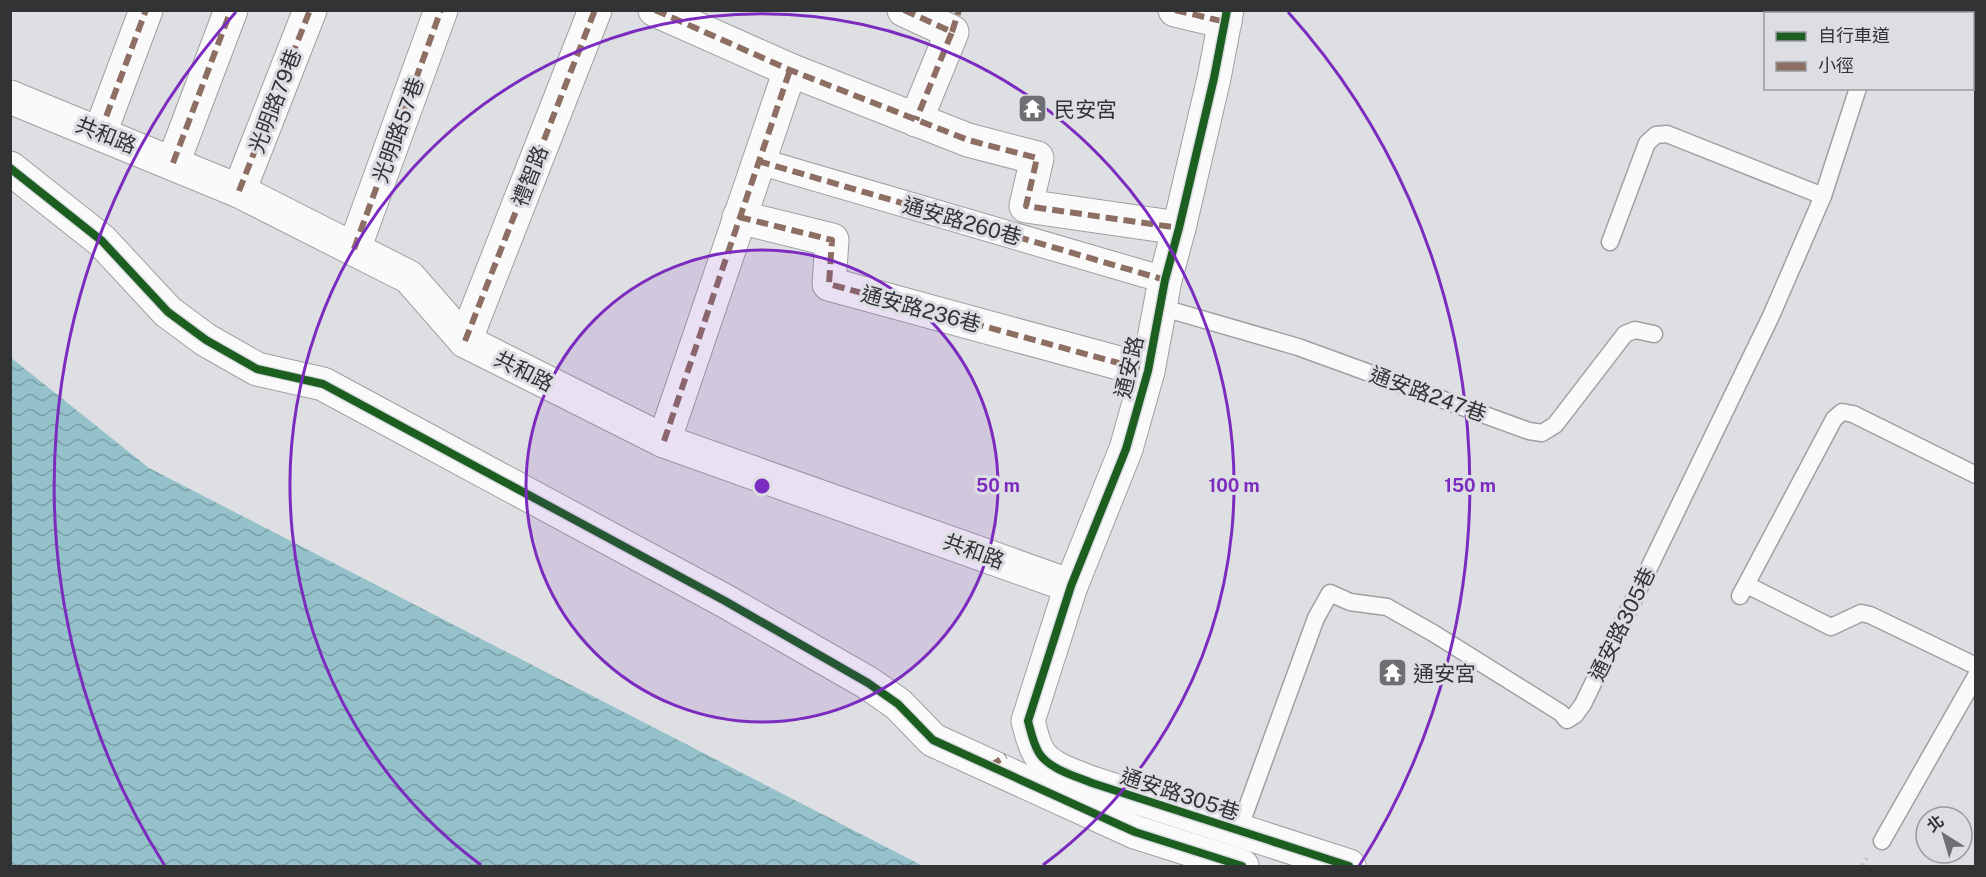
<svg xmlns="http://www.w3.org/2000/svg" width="1986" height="877" viewBox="0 0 1986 877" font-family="'Public Sans','Noto Sans TC',sans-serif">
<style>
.water{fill:url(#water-waves)}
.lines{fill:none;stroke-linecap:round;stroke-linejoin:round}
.service-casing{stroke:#a0a0a2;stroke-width:19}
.pedestrian-casing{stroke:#a0a0a2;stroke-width:28}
.minor-casing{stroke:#a0a0a2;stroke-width:35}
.path{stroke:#c0c0c0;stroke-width:4;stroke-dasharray:3 4.5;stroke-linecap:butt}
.service{stroke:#fafafb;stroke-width:16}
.pedestrian{stroke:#fafafb;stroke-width:26}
.minor{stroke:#fafafb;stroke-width:33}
.quiet{stroke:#8d6e63;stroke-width:6;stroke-dasharray:12 6;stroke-linecap:butt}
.cycleway-casing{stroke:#dddee3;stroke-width:11}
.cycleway{stroke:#1b5e20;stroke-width:8}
.ring{fill:none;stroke:#7b2cbf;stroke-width:3}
.labels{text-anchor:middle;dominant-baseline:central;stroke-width:6;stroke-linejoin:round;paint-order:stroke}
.street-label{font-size:21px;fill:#323335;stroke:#dddee3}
.poi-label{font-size:21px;fill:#323335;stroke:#dddee3;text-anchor:start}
.centre{fill:#7b2cbf;stroke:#dddee3;stroke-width:3}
.ring-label{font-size:18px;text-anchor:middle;font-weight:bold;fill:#7b2cbf;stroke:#dddee3;stroke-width:6;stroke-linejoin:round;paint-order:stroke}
</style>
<defs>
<pattern id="water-waves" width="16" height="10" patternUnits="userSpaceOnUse" patternTransform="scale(1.5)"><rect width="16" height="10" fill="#95c2ca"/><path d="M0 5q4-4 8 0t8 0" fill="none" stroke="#7a9ea5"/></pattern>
</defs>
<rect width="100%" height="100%" fill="#dedfe2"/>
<polygon class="water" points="10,357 149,468 923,866 11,866"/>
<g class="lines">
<defs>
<g id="service">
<polyline points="1882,14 1883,10"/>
<polyline points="1610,242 1647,143 1656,135 1667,134 1823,196"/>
<polyline points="1160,307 1298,347 1529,431 1542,433 1555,425 1625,334 1635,330 1654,334"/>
<polyline points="1747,585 1831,627 1861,613 1870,615 1976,666"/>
<polyline points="1740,596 1834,419 1842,412 1853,414 1976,475"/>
<polyline points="1238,832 1316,618 1330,593 1350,602 1387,607 1433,633 1561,713 1567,720 1575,715 1583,704 1771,316 1823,196 1858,88"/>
<polyline points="1882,841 1976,676"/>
</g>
<polyline id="pedestrian" points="758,161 1165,280"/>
<g id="minor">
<polyline points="655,10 790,70 968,140 1037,158 1026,206 1179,228"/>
<polyline points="904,10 952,32 916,120"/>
<polyline points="1175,10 1225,22"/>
<path d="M1227,10L1214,78L1179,228L1165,280L1148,371L1126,449L1071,586L1028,721C1031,732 1033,743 1039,753C1049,769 1075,776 1092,783L1349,866"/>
<polyline points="10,97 239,191 409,277 465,341 664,441 1071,586"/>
<polyline points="100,133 146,10"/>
<polyline points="173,163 231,10"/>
<polyline points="10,168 102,241 168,312 206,340 257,369 323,384 725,601 868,683 898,704 933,740 1135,832 1242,866"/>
<polyline points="239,191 310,10"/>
<polyline points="739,217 832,240 829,284 1148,371"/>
<polyline points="354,249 441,10"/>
<polyline points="465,341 595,10"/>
<polyline points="664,441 790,70"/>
</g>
</defs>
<use href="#service" class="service-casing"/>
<use href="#pedestrian" class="pedestrian-casing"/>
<use href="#minor" class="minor-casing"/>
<polyline class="path" points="1862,866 1867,858"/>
<use href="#service" class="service"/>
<use href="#pedestrian" class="pedestrian"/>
<use href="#minor" class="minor"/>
<g class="quiet">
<polyline points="655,10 790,70 968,140 1037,158 1026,206 1179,228"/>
<polyline points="904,10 952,32 916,120"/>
<polyline points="1175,10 1225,22"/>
<polyline points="952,32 959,10"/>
<polyline points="100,133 146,10"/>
<polyline points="758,161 1165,280"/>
<polyline points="173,163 231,10"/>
<polyline points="239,191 310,10"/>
<polyline points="739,217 832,240 829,284 1148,371"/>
<polyline points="354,249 441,10"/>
<polyline points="465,341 595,10"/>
<polyline points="664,441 790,70"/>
<polyline points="990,766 1006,756"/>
</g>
<defs>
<g id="cycleway">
<path d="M1227,10L1214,78L1179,228L1165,280L1148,371L1126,449L1071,586L1028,721C1031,732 1033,743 1039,753C1049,769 1075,776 1092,783L1349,866"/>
<polyline points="10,168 102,241 168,312 206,340 257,369 323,384 725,601 868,683 898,704 933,740 1135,832 1242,866"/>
</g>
</defs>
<use href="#cycleway" class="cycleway-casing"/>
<use href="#cycleway" class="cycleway"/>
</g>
<circle cx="762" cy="486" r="236" fill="#7b2cbf" fill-opacity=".12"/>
<g class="ring">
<circle cx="762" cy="486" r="236"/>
<path d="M481 865A472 472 0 1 1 1043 865"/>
<path d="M165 866A708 708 0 0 1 236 12M1288 12A708 708 0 0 1 1359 866"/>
</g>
<defs>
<symbol id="temple-square" viewBox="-11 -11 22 22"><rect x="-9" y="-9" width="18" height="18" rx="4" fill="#6e6f72" stroke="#dddee3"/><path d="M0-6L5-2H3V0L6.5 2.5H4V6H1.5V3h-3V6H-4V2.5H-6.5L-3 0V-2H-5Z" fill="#fff"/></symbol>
</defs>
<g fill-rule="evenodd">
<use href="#temple-square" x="1016" y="92" width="33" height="33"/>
<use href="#temple-square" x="1376" y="656" width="33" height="33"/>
</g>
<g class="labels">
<g class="street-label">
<text transform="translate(275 101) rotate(-69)">光明路79巷</text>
<text transform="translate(398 130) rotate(-70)">光明路57巷</text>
<text transform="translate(106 135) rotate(22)">共和路</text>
<text transform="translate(530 176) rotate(-69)">禮智路</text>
<text transform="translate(962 221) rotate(16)">通安路260巷</text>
<text transform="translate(921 309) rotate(15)">通安路236巷</text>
<text transform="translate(1129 367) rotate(-77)">通安路</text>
<text transform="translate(524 371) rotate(27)">共和路</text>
<text transform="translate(1428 394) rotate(20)">通安路247巷</text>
<text transform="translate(974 551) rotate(20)">共和路</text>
<text transform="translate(1622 624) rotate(-64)">通安路305巷</text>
<text transform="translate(1180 794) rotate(18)">通安路305巷</text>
</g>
<g class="poi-label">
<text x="1054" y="109">民安宮</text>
<text x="1413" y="673">通安宮</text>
</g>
</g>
<circle cx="762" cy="486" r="9" class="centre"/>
<g class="ring-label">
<text x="998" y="492">50 m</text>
<text x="1234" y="492">100 m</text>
<text x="1470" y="492">150 m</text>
</g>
<rect width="1986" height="877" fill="none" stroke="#323335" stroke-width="24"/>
<rect x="1764" y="12" width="210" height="78" fill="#dddee3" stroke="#999a9d" stroke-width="1.5"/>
<rect x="1776" y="32" width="30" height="9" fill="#1b5e20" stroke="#999a9d" stroke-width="1.5"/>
<text x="1818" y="42" font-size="18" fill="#323335">自行車道</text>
<rect x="1776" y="62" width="30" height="9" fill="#8d6e63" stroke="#999a9d" stroke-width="1.5"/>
<text x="1818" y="72" font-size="18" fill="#323335">小徑</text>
<g transform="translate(1944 835) rotate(323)"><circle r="28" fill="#dddee3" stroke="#999a9d" stroke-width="1.5"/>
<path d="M0-4.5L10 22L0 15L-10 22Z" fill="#6e6f72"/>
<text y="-9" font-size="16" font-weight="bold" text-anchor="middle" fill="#323335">北</text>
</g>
</svg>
